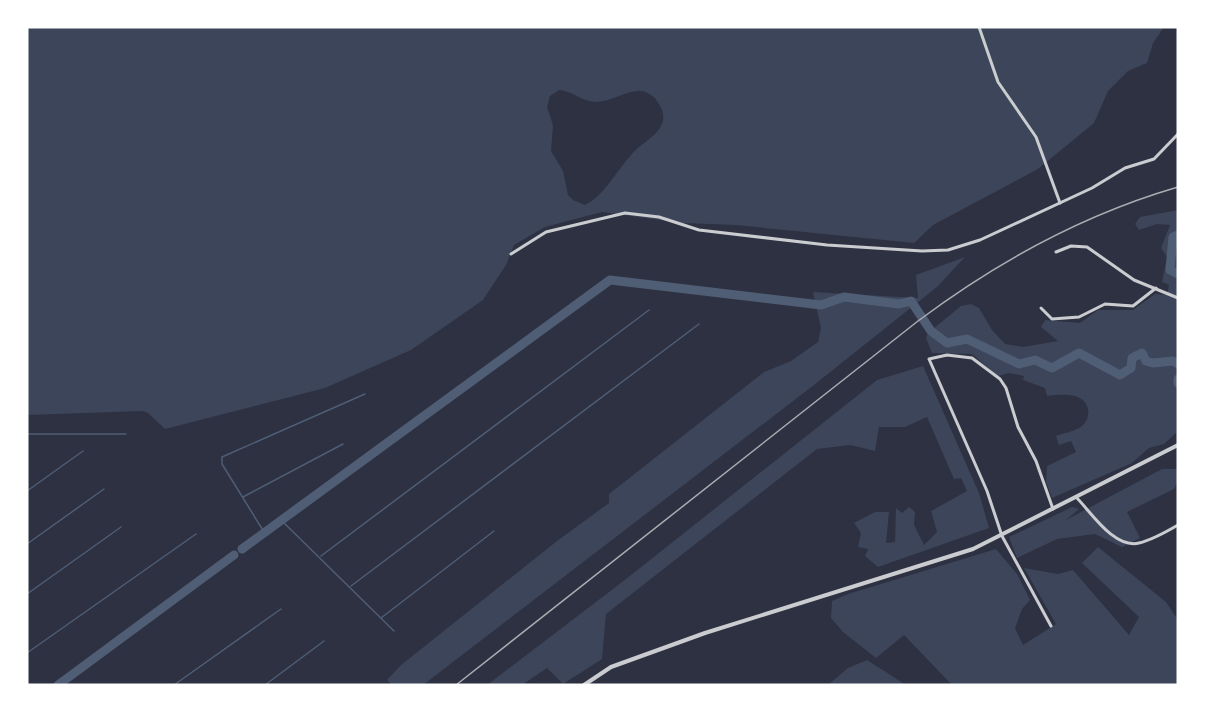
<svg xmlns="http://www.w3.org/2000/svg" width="1205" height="712" viewBox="0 0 1205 712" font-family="'DM Sans',sans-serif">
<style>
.green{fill:#3c4559;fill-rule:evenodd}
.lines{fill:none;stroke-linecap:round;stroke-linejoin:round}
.stream{stroke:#4f5d75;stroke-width:1.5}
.river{stroke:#4f5d75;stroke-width:9}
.minor{stroke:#caccd0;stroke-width:3}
.tertiary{stroke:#caccd0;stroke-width:4}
.rail{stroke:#abadb3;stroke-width:1.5}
</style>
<rect width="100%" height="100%" fill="#2d3142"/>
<g class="green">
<path d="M27,27H1164L1153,43L1147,63L1128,71L1108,91L1094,123L1038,169L933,225L914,243L736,225L682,223L602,212L545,227L514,245L506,265L483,300L411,350L325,388L165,429L148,413L142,411L27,415ZM559,90C573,91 582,102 597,102C612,101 624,92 637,91C644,90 653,95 657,101C677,129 644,139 631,155C617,170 604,196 585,205L573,200L568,195L563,171L551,151L553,125L547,107L550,96Z"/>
<path d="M1178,210L1176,433L1164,444L1149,448L1132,463L1052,498L1046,482L1047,466L1076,452L1071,441L1059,445L1056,436C1063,433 1072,432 1079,428C1092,420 1092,401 1075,396C1066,394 1057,395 1047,396L1045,388L1023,380L1024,376L1009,373L998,376L972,354L932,353L926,338L928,333L961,306L971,304L979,308L992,330L1005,344L1023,347L1058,341L1041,327L1045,320L1080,323L1098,310H1133L1155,294L1167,295L1169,285L1162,282L1167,257L1161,248L1170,225L1157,224L1139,230L1135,224L1140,217Z"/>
<polygon points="965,257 937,287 814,385 423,685 392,685 387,680 401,665 557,541 609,503 609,494 764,372 791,361 818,342 821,328 813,292 918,298 916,275"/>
<polygon points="923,366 979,493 989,528 878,567 865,556 868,549 858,547 861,533 854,523 875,512 889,512 886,543 895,542 896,508 902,513 909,507 915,512 914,525 924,545 937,532 931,511 967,491 961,478 954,479 927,417 905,427 879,427 875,451 850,445 817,449 606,614 602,659 563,684 547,668 522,685 487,685 626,579 877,380"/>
<polygon points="1162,469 1178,469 1178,481 1174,489 1127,512 1140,538 1122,547 1095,534 1057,539 1017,558 1009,537 1072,507 1079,509 1066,520"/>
<polygon points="1098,547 1166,602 1178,620 1178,685 952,685 904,635 876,658 843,632 831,618 832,601 848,594 996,549 1017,574 1030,600 1022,609 1015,628 1023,645 1056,624 1024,568 1058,574 1073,570 1129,635 1139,617 1082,563"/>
<polygon points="867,660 906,685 828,685 848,668"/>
</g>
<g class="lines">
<g class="stream">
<polyline points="27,434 126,434"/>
<polyline points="27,491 83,451"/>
<polyline points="243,497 343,444"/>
<polyline points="281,520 394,631"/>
<polyline points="264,532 222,464 222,457 365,394"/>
<polyline points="27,544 104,489"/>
<polyline points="321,556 649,310"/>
<polyline points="351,586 699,324"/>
<polyline points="27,594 121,527"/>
<polyline points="381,618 494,531"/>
<polyline points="27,653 196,534"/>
<polyline points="174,685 281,609"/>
<polyline points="265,685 324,641"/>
</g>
<g class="river">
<polyline points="1178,235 1173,237 1170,270 1178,274"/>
<polyline points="1178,379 1178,383"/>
<polyline points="242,549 610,280 821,305 844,297 899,304 911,301 931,331 947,343 967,339 1019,364 1035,360 1052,368 1079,353 1120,375 1131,368 1132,358 1142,353 1146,361 1153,363 1173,361 1178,364"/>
<polyline points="58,685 234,555"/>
</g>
<g class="minor">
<polyline points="979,27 998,82 1036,137 1060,203"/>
<polyline points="1056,252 1071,246 1087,247 1134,280 1178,298"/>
<polyline points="511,254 546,232 625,213 659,217 699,230 827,245 922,251 948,250 980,240 1092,188 1125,168 1154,159 1178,134"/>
<polyline points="1041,308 1052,319 1079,317 1105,304 1133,306 1156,288"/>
<path d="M1076,497C1091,512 1114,549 1139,543C1152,540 1166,532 1178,525"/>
<polyline points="1051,626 1002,536 987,491 929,359 947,355 972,358 1000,379 1006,388 1018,427 1036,461 1053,509"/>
</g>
<polyline class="tertiary" points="584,685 611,667 705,633 973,549 1178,445"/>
<path class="rail" d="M456,685L918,321C998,261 1082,215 1178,187"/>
</g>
<rect width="1205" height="712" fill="none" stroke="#ffffff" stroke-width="57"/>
</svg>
